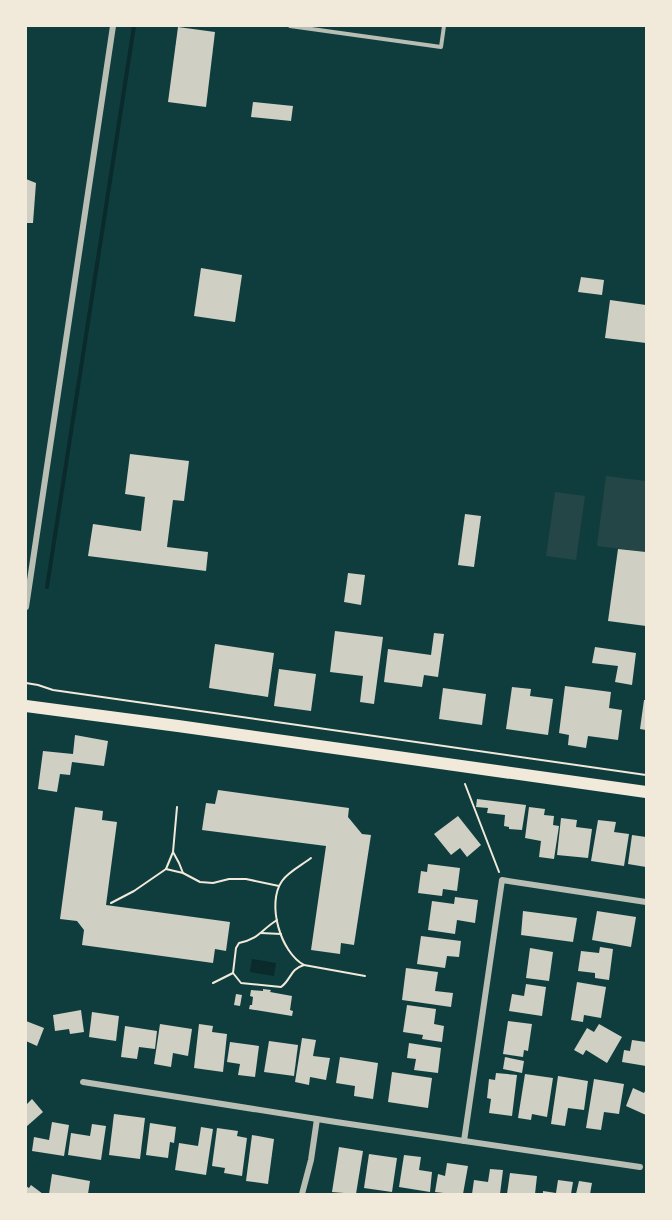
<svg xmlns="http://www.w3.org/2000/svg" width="672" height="1220" viewBox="0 0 672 1220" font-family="'Roboto Condensed',sans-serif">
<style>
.green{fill:#244646}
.water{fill:#0a2a2b}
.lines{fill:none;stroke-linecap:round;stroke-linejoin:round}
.stream{stroke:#0a2a2b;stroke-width:4}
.building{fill:#cfcfc3}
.path{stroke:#f1e9da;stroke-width:2}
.service{stroke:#b8beb3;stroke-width:4}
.minor{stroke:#b8beb3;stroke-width:6}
.secondary{stroke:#f1e9da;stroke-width:12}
</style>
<rect width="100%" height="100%" fill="#0f3d3e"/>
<g class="green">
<polygon points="606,476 646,481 646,552 597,546"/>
<polygon points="555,492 585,496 576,560 546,556"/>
</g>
<polygon class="water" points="252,959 276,963 274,976 250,972"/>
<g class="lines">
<polyline class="stream" points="47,587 134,26"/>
</g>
<g class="building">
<polygon points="178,27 215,32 206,107 168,102"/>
<polygon points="253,102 293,106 291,121 251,117"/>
<polygon points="26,179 36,183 33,223 26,223"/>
<polygon points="201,268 242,275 235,322 194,316"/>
<polygon points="581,277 604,280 602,295 578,292"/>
<polygon points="610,300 646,305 646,343 605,338"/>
<polygon points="130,454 189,461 184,501 173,500 167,547 208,552 206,571 88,556 93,524 141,531 145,497 125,494"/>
<polygon points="465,514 481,516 474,567 458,565"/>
<polygon points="618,549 646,552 646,626 608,621"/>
<polygon points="348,573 365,575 361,605 344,602"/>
<polygon points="335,631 383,637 374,704 360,702 363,676 330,672"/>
<polygon points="434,633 444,634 438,677 424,675 422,687 384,682 388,649 431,655"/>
<polygon points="215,644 274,653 268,697 209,688"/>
<polygon points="595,647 636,653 632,685 615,682 618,666 592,663"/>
<polygon points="279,669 316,674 311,711 274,706"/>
<polygon points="565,686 611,692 609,708 622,710 618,740 588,736 586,748 568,745 569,735 559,733"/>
<polygon points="512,687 531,689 530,696 553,699 548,735 506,729"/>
<polygon points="443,688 486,694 482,725 439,719"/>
<polygon points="644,700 646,700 646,730 640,729"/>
<polygon points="75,735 108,741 104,766 72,762 70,775 60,774 57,792 38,789 43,751 73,754"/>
<polygon points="218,790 349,808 348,817 362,834 371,835 354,945 341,943 340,954 311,950 326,846 202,830 206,803 215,804"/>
<polygon points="477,799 526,805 522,830 509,829 509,827 504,826 505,815 487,813 488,808 476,807"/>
<polygon points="75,807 103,811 102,820 117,822 106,905 230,922 226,951 215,949 213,963 82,945 84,930 77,921 60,919"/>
<polygon points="529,807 545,809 544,815 554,816 553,825 559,826 554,859 539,857 541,841 525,838"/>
<polygon points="458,816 481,845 467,857 460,848 451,855 434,834"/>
<polygon points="561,818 577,820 576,827 592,829 588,858 557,855"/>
<polygon points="598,820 616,822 614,832 629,834 624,866 591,861"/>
<polygon points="632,835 646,837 646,867 628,864"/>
<polygon points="428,864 460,868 457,891 443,889 442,896 418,893 421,871 427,872"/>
<polygon points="455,897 478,900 475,923 457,920 455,934 428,930 432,901 454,904"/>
<polygon points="523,911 577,918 573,942 521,935"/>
<polygon points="597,911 636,917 631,947 592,940"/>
<polygon points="421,936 461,941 459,957 447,956 445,968 417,964"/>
<polygon points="600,947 613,949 609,980 595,978 595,973 578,971 581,951 599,953"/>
<polygon points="530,948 553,952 549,981 526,978"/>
<polygon points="406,968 438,972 435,991 453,993 451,1007 402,1000"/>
<polygon points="577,982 606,987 601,1018 584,1015 583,1022 571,1020"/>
<polygon points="526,984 546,987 542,1016 509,1011 512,994 524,996"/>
<polygon points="263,989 271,990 270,992 292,996 290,1010 293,1011 292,1016 249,1009 250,1005 252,1005 253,997 250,996 251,990 263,991"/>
<polygon points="236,994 242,995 240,1006 234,1005"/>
<polygon points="407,1005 436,1009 434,1024 444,1026 442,1042 422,1039 423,1035 403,1032"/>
<polygon points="81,1010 84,1032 70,1034 69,1029 55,1031 53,1015"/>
<polygon points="92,1012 119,1016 116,1041 89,1037"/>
<polygon points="26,1021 44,1028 37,1046 26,1041"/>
<polygon points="508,1021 532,1024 528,1051 524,1050 523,1057 503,1054"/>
<polygon points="160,1024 192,1029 188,1056 173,1053 171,1067 154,1064"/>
<polygon points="199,1024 213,1026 212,1032 227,1034 223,1072 194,1068"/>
<polygon points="599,1024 622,1037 607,1063 586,1050 583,1055 574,1050 587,1028 594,1032"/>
<polygon points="125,1026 157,1031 155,1049 139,1047 137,1059 121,1057"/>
<polygon points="302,1038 316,1040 313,1056 330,1058 326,1080 310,1077 309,1085 295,1082"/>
<polygon points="632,1040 646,1042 646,1066 622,1062 624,1050 630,1051"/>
<polygon points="269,1041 298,1045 294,1076 264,1072"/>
<polygon points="230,1042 259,1046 255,1077 238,1075 240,1064 227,1062"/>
<polygon points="409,1043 441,1048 438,1073 414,1070 416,1059 407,1058"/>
<polygon points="340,1057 378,1063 373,1099 354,1096 355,1086 336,1083"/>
<polygon points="505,1057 524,1061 522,1073 503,1069"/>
<polygon points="392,1072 432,1078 428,1108 388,1102"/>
<polygon points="496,1073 517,1075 512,1116 489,1113 491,1099 487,1098 489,1079 495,1080"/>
<polygon points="525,1074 553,1078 547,1117 532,1114 531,1120 518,1118"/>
<polygon points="558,1076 588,1081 584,1110 568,1108 565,1126 551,1124"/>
<polygon points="594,1079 624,1084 619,1114 604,1112 601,1130 586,1128"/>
<polygon points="633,1088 644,1093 646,1089 646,1115 626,1106"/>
<polygon points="32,1099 43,1112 26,1127 26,1105"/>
<polygon points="114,1114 145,1118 140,1159 109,1155"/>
<polygon points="52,1122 69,1125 64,1156 32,1151 34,1137 49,1140"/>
<polygon points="150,1123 176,1127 174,1143 170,1142 168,1158 146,1155"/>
<polygon points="92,1124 106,1126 101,1160 68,1155 71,1133 90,1136"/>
<polygon points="201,1127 213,1129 206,1175 175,1170 179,1143 198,1146"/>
<polygon points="217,1128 238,1131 237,1136 247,1138 242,1176 224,1173 225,1168 212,1166"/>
<polygon points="252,1135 274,1139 268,1184 246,1181"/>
<polygon points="339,1147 363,1151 356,1194 332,1192"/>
<polygon points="369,1154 397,1158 392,1192 364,1188"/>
<polygon points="404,1155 421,1157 419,1170 432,1172 430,1192 399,1187"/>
<polygon points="447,1163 468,1166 463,1194 452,1194 435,1192 438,1174 445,1176"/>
<polygon points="490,1169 503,1170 500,1194 472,1194 474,1180 488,1182"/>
<polygon points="510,1173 537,1176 535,1194 507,1194"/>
<polygon points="52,1174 90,1181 88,1194 49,1194"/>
<polygon points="558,1180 573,1182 571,1194 543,1194 543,1191 556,1193"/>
<polygon points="579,1181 592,1183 590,1194 576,1194"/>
<polygon points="31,1185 43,1194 26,1194 26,1186 29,1188"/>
</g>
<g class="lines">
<g class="path">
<polyline points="26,683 38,685 53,690 646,775"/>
<polyline points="465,784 499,872"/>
<polyline points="173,852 179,863 183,873"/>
<path d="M311,858C302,865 288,872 282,881C266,904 281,953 304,965L365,976"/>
<polyline points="166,869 183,873 200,882 213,883 229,879 246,879 279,886"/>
<polyline points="111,903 134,891 166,869 173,852 177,807"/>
<polyline points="261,933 281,934"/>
<path d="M233,973L241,983L281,987C291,980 290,969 304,965"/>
<path d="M213,983L233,973L236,948L239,943C259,939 261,930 277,920"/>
</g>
<polyline class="service" points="290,26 441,47 444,26"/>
<g class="minor">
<polyline points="26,607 113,26"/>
<polyline points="83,1082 336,1122 640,1167"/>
<polyline points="464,1141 502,880 646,902"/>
<polyline points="302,1194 311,1160 317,1119"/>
</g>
<polyline class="secondary" points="26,706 178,726 646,792"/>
</g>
<rect width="672" height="1220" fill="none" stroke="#f1e9da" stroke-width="54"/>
</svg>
